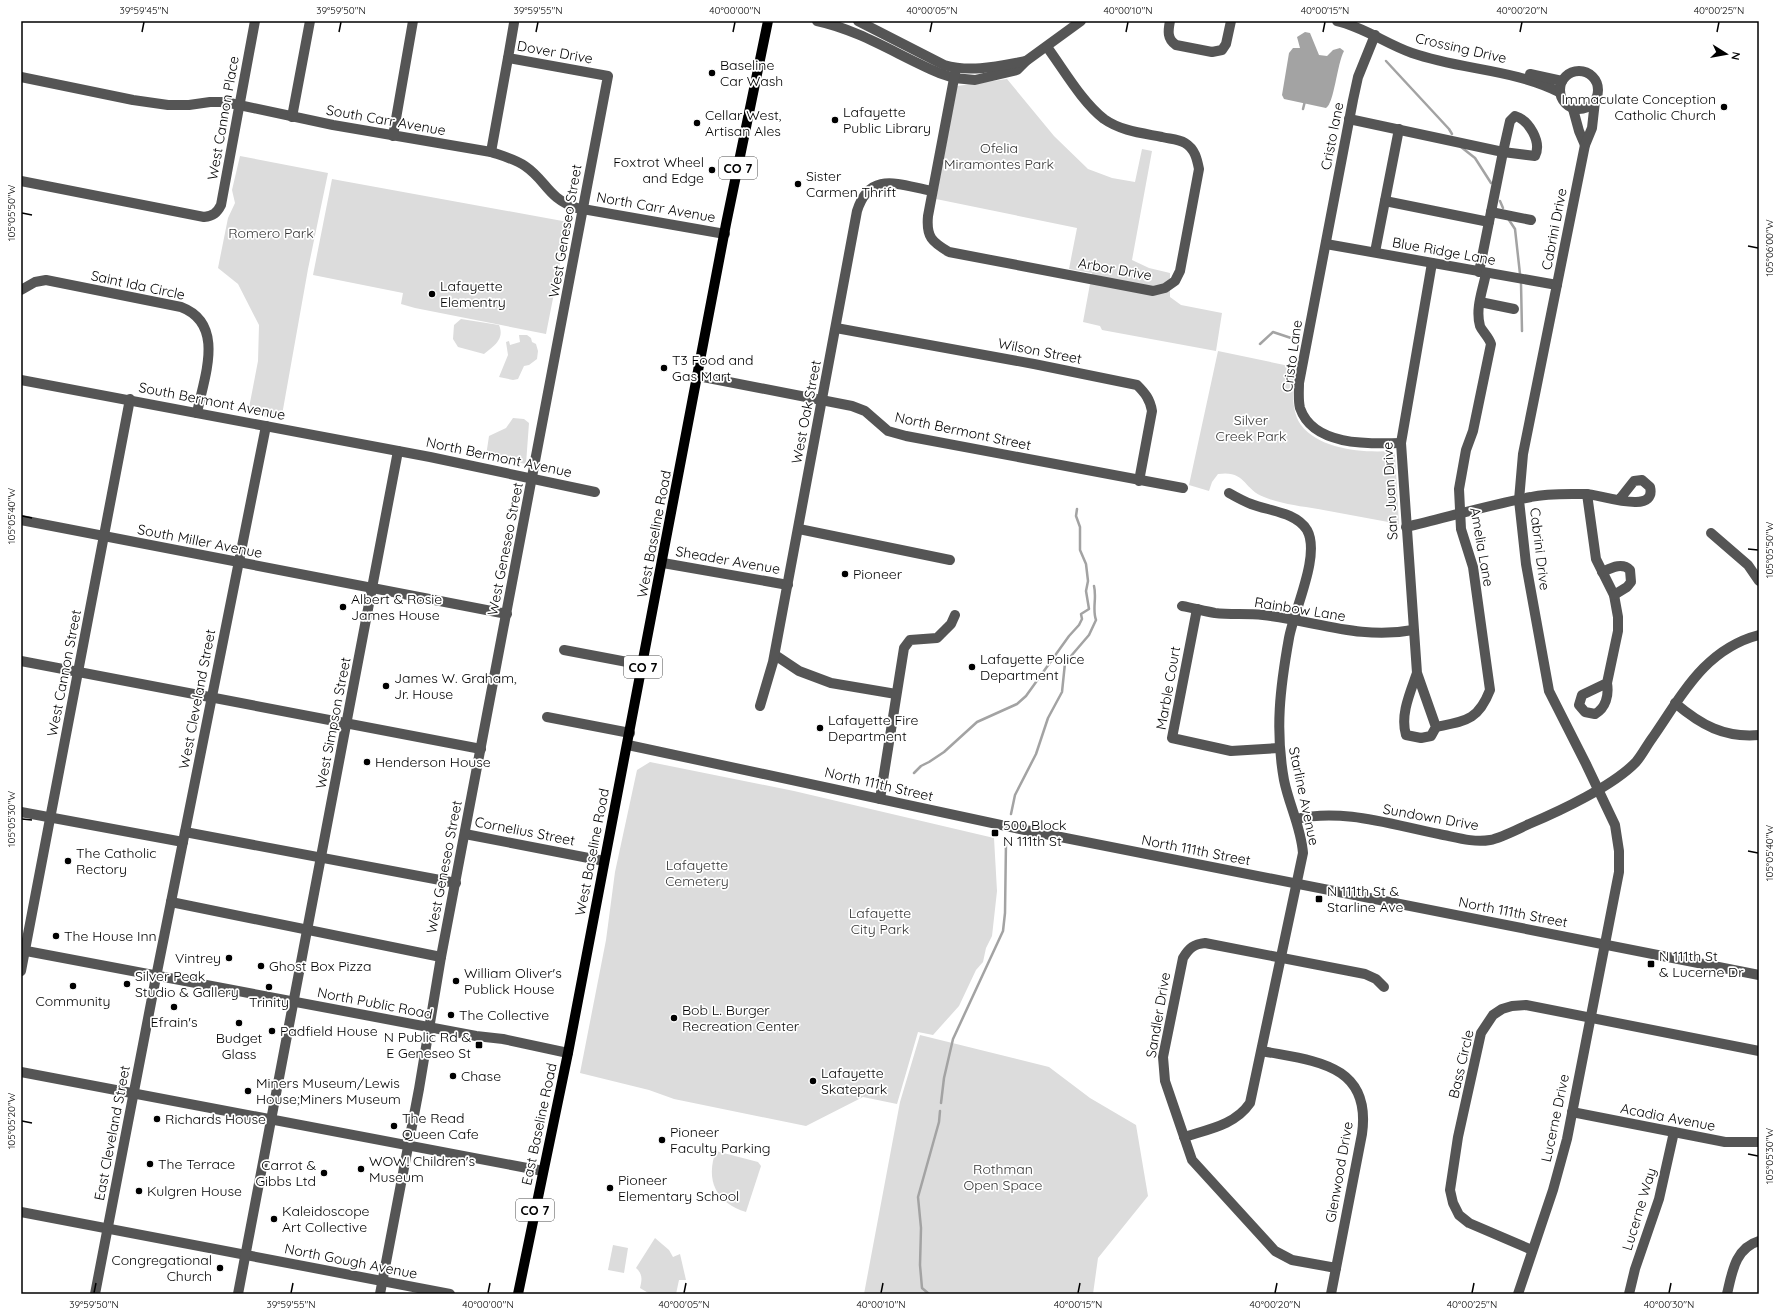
<svg xmlns="http://www.w3.org/2000/svg" width="1780" height="1315" viewBox="0 0 1780 1315" font-family="Quicksand,sans-serif">
<style>
.green{fill:#dcdcdc}
.water{fill:#a3a3a3}
.lines{fill:none;stroke-linecap:round;stroke-linejoin:round}
.stream{stroke:#a3a3a3;stroke-width:2.5}
.minor{stroke:#555;stroke-width:10}
.major{stroke:#000;stroke-width:10}
.ticks{fill:none;stroke:#000;stroke-width:1.5}
.poi-dot{fill:#000;stroke:#fff;stroke-width:1.5}
.labels{text-anchor:middle;dominant-baseline:central;stroke-width:3.5;stroke-linejoin:round;paint-order:stroke}
.shield{fill:#fff;stroke:#4c4c4c;stroke-width:1}
.shield-label{font-size:13px;font-weight:bold;fill:#000}
.street-label{font-size:14px;fill:#000;stroke:#fff}
.poi-label{font-size:14px;fill:#000;stroke:#fff;text-anchor:start}
.park-label{font-size:14px;fill:#333;stroke:#fff}
.neatline{fill:none;stroke:#000;stroke-width:1.5}
.ticks-label{font-size:10px;text-anchor:middle;fill:#000}
</style>
<rect width="100%" height="100%" fill="#fff"/>
<g class="green">
<polygon points="1007,79 1054,136 1088,169 1112,178 1135,182 1142,149 1152,151 1132,260 1149,268 1170,273 1170,297 1181,305 1222,313 1216,351 1102,330 1100,326 1083,322 1092,273 1069,269 1077,228 936,199 957,86"/>
<polygon points="240,156 328,173 308,269 282,415 275,419 248,413 258,361 259,325 238,284 218,268 228,218 235,203 232,190"/>
<polygon points="332,179 568,222 546,334 415,308 401,304 403,293 313,275"/>
<path d="M461,319L499,325C505,339 494,346 484,354L458,347L453,339L454,325Z"/>
<polygon points="519,335 527,335 531,338 532,342 536,344 538,351 537,359 529,365 524,366 518,379 513,380 499,377 508,355 506,342 509,341 510,345 520,342"/>
<path d="M1218,351L1294,367C1293,384 1290,410 1301,425C1319,449 1362,453 1390,451L1395,454L1399,524C1372,519 1345,514 1318,509C1300,506 1281,504 1264,497C1243,489 1246,470 1218,474L1212,482L1209,491L1189,485Z"/>
<polygon points="513,418 524,419 529,423 526,464 486,456 489,436 506,428"/>
<polygon points="650,762 794,791 994,838 997,891 992,936 986,948 983,962 976,970 959,1006 933,1035 918,1032 897,1104 863,1097 806,1126 674,1099 649,1090 580,1073 606,940 615,872 637,770"/>
<polygon points="920,1035 1049,1067 1090,1098 1136,1125 1148,1196 1098,1258 1093,1294 864,1294 900,1102"/>
<path d="M716,1151L758,1162L761,1166L746,1212C716,1203 705,1180 716,1151Z"/>
<path d="M655,1238L669,1250L673,1257L680,1254L686,1280H679L676,1294H650L640,1288C642,1280 643,1274 636,1268Z"/>
<polygon points="613,1245 628,1248 624,1273 608,1270"/>
</g>
<path class="water" d="M1305,32L1310,33L1319,55L1327,56L1333,50L1340,48L1344,51C1337,64 1334,104 1326,108L1284,99L1282,95L1289,53L1293,48H1300L1297,37Z"/>
<g class="lines">
<g class="stream">
<polyline points="1386,61 1449,129 1452,134"/>
<polyline points="1303,109 1305,101"/>
<polyline points="1461,147 1475,158 1491,183"/>
<polyline points="1500,201 1503,208"/>
<polyline points="1509,220 1515,229 1520,274"/>
<polyline points="1521,283 1522,331"/>
<polyline points="1260,344 1273,332 1291,338"/>
<polyline points="914,773 921,766 929,762 944,752 977,722 1017,704 1026,696 1069,636 1079,625 1082,619 1081,614 1089,609 1086,591 1088,581 1086,564 1080,550 1080,527 1076,516 1077,509"/>
<path d="M1011,814L1015,795L1036,754L1048,718L1062,692L1065,663L1089,635L1096,620C1092,609 1097,598 1094,586"/>
<polyline points="941,1103 944,1078 953,1039 1003,931 1005,913 1006,842"/>
<polyline points="929,1294 922,1288 920,1265 921,1228 918,1197 939,1122 940,1111"/>
</g>
<g class="minor">
<path d="M817,21C860,30 899,56 939,73L954,78L975,80L1017,70L1026,61L1081,21"/>
<path d="M858,21L944,65C971,73 999,66 1026,61"/>
<path d="M1170,21C1168,31 1167,39 1176,45L1212,52L1222,50L1226,44L1231,21"/>
<path d="M1337,21C1364,27 1386,44 1412,53C1461,70 1513,69 1559,92"/>
<path d="M1375,35L1358,77L1353,100L1299,383C1299,391 1298,400 1300,408C1313,446 1368,444 1401,443"/>
<path d="M956,68L928,216C926,237 932,242 949,252L1153,291L1165,288L1175,281L1180,271L1199,169C1197,159 1195,149 1185,143C1178,139 1170,139 1162,137C1142,133 1121,131 1104,119C1082,102 1064,70 1047,47"/>
<circle cx="1579" cy="90" r="19"/>
<polyline points="1530,74 1562,81"/>
<path d="M21,77L133,100L168,105H189L210,102H225L333,125L491,152C503,156 515,159 525,166C547,181 547,198 577,208L725,234"/>
<polyline points="1573,109 1579,131 1585,145"/>
<path d="M1515,116C1529,120 1542,142 1535,156L1503,152L1510,121Z"/>
<polyline points="292,117 310,21"/>
<polyline points="1349,119 1503,152 1479,272"/>
<polyline points="393,136 413,21"/>
<polyline points="491,152 508,58"/>
<path d="M21,181L204,217C213,216 217,213 221,205L255,21"/>
<polyline points="1385,201 1489,222"/>
<polyline points="1491,212 1531,220"/>
<polyline points="1326,244 1557,285"/>
<polyline points="1375,252 1399,129"/>
<path d="M21,290L35,282L46,280L181,307C226,324 204,377 197,413"/>
<polyline points="1480,302 1514,309"/>
<path d="M836,328L1034,364L1137,385C1145,393 1150,399 1152,411L1139,481"/>
<polyline points="698,376 852,406 865,411 888,431 906,436 1183,488"/>
<polyline points="21,380 430,457 595,492"/>
<path d="M1587,494L1596,559L1614,595L1618,617V631L1607,683L1582,695L1579,705L1585,712L1595,714C1606,708 1609,695 1607,683"/>
<polyline points="21,520 507,614"/>
<path d="M1406,527C1448,517 1489,505 1531,497C1548,493 1569,494 1586,494C1599,494 1657,516 1650,487L1642,480L1634,481L1619,500"/>
<polyline points="799,529 950,560"/>
<polyline points="1711,533 1748,565 1759,581"/>
<polyline points="663,563 788,585"/>
<path d="M1602,572C1611,568 1622,562 1630,570L1631,582L1627,587L1614,595"/>
<path d="M1182,606C1193,608 1204,611 1215,613C1231,615 1247,613 1263,615C1316,621 1360,640 1413,630"/>
<polyline points="1197,609 1172,738 1231,751 1279,748"/>
<polyline points="564,650 643,665"/>
<polyline points="775,655 799,671 831,683 896,694"/>
<polyline points="21,661 481,749"/>
<path d="M1417,673C1410,693 1400,715 1406,735L1421,738L1431,736L1436,727L1417,673L1401,443L1432,263"/>
<path d="M1675,703C1701,725 1724,738 1759,735"/>
<path d="M760,706L773,662L857,211C870,170 899,185 932,191"/>
<polyline points="547,717 630,733"/>
<path d="M1436,727C1465,721 1478,721 1490,690L1473,567L1461,529L1459,489L1466,450L1473,431L1491,344C1489,337 1482,331 1480,326C1475,308 1483,290 1486,273"/>
<polyline points="628,745 1020,829 1759,975"/>
<polyline points="880,799 904,648 910,640 937,638 951,624 955,615"/>
<polyline points="21,812 183,842"/>
<path d="M1296,819C1343,808 1392,825 1439,834C1455,837 1473,843 1490,840C1501,838 1518,829 1529,824C1560,811 1613,786 1636,762C1642,755 1647,745 1653,737C1682,695 1705,649 1759,635"/>
<polyline points="185,832 456,883"/>
<polyline points="465,834 604,861"/>
<polyline points="171,902 441,957"/>
<polyline points="21,950 476,1036 503,1039 568,1053"/>
<polyline points="21,971 130,399"/>
<path d="M1262,1051C1313,1061 1372,1063 1362,1134L1331,1294"/>
<polyline points="21,1072 543,1171"/>
<polyline points="1572,1112 1725,1142 1759,1142"/>
<path d="M1184,1137C1209,1129 1235,1125 1250,1103L1303,853C1301,827 1289,805 1284,780C1275,730 1280,688 1289,638C1294,610 1321,555 1307,530C1296,512 1269,511 1251,504C1243,501 1236,497 1229,493"/>
<polyline points="21,1212 450,1294"/>
<polyline points="1532,1250 1469,1223 1459,1215 1453,1203 1450,1190 1458,1137 1481,1033 1493,1015 1502,1009 1512,1006 1526,1005 1759,1051"/>
<path d="M1336,1268L1292,1260L1275,1251L1192,1160L1165,1081L1163,1057L1183,958C1189,948 1194,944 1205,943L1365,974L1376,979L1384,987"/>
<polyline points="95,1294 156,977 266,426"/>
<polyline points="238,1294 398,451"/>
<polyline points="380,1294 419,1089 441,957 608,76 508,58 514,23"/>
<polyline points="1518,1294 1553,1190 1567,1139 1619,872 1619,851 1615,825 1586,764 1549,691 1526,564 1519,500 1523,454 1585,145 1592,128 1595,101"/>
<polyline points="1629,1294 1635,1269 1659,1199 1674,1132"/>
<path d="M1727,1294C1732,1273 1735,1248 1759,1241"/>
</g>
<polyline class="major" points="518,1294 568,1053 726,224 768,21"/>
</g>
<path class="ticks" d="M142,32L144,22M339,32L341,22M536,32L538,22M733,32L735,22M930,32L932,22M1126,32L1128,22M1323,32L1325,22M1520,32L1522,22M1717,32L1719,22M22,213L32,215M1748,246L1758,248M22,516L32,518M1748,549L1758,550M22,819L32,820M1748,851L1758,853M22,1121L32,1123M1748,1154L1758,1156M94,1293L96,1283M291,1293L293,1283M488,1293L490,1283M684,1293L686,1283M881,1293L883,1283M1078,1293L1080,1283M1275,1293L1277,1283M1472,1293L1474,1283M1669,1293L1671,1283"/>
<g class="poi-dot">
<circle cx="712" cy="73" r="4"/>
<circle cx="1724" cy="107" r="4"/>
<circle cx="835" cy="120" r="4"/>
<circle cx="697" cy="123" r="4"/>
<circle cx="712" cy="170" r="4"/>
<circle cx="798" cy="184" r="4"/>
<circle cx="432" cy="294" r="4"/>
<circle cx="664" cy="368" r="4"/>
<circle cx="845" cy="574" r="4"/>
<circle cx="343" cy="607" r="4"/>
<circle cx="972" cy="667" r="4"/>
<circle cx="386" cy="686" r="4"/>
<circle cx="820" cy="728" r="4"/>
<circle cx="367" cy="762" r="4"/>
<rect x="991" y="829" width="8" height="8" rx="2"/>
<circle cx="68" cy="861" r="4"/>
<rect x="1315" y="895" width="8" height="8" rx="2"/>
<circle cx="56" cy="936" r="4"/>
<circle cx="229" cy="958" r="4"/>
<rect x="1647" y="960" width="8" height="8" rx="2"/>
<circle cx="261" cy="966" r="4"/>
<circle cx="456" cy="981" r="4"/>
<circle cx="127" cy="984" r="4"/>
<circle cx="73" cy="986" r="4"/>
<circle cx="269" cy="987" r="4"/>
<circle cx="174" cy="1007" r="4"/>
<circle cx="451" cy="1015" r="4"/>
<circle cx="674" cy="1018" r="4"/>
<circle cx="239" cy="1023" r="4"/>
<circle cx="272" cy="1031" r="4"/>
<rect x="475" y="1041" width="8" height="8" rx="2"/>
<circle cx="453" cy="1076" r="4"/>
<circle cx="813" cy="1081" r="4"/>
<circle cx="248" cy="1091" r="4"/>
<circle cx="157" cy="1119" r="4"/>
<circle cx="394" cy="1126" r="4"/>
<circle cx="662" cy="1140" r="4"/>
<circle cx="150" cy="1164" r="4"/>
<circle cx="361" cy="1169" r="4"/>
<circle cx="324" cy="1173" r="4"/>
<circle cx="610" cy="1188" r="4"/>
<circle cx="139" cy="1191" r="4"/>
<circle cx="274" cy="1219" r="4"/>
<circle cx="220" cy="1268" r="4"/>
</g>
<g class="labels">
<g class="shield">
<rect x="719" y="157" width="38" height="22" rx="3"/>
<rect x="624" y="656" width="38" height="22" rx="3"/>
<rect x="516" y="1199" width="38" height="22" rx="3"/>
</g>
<g class="shield-label">
<text x="738" y="168">CO 7</text>
<text x="643" y="667">CO 7</text>
<text x="535" y="1210">CO 7</text>
</g>
<g class="street-label">
<text transform="translate(1461 48) rotate(13)">Crossing Drive</text>
<text transform="translate(555 52) rotate(10)">Dover Drive</text>
<text transform="translate(223 118) rotate(-80)">West Cannon Place</text>
<text transform="translate(386 120) rotate(10)">South Carr Avenue</text>
<text transform="translate(1332 136) rotate(-79)">Cristo lane</text>
<text transform="translate(656 207) rotate(10)">North Carr Avenue</text>
<text transform="translate(1554 229) rotate(-79)">Cabrini Drive</text>
<text transform="translate(565 231) rotate(-80)">West Geneseo Street</text>
<text transform="translate(1444 251) rotate(10)">Blue Ridge Lane</text>
<text transform="translate(1115 269) rotate(10)">Arbor Drive</text>
<text transform="translate(138 285) rotate(12)">Saint Ida Circle</text>
<text transform="translate(1040 351) rotate(11)">Wilson Street</text>
<text transform="translate(1292 356) rotate(-82)">Cristo Lane</text>
<text transform="translate(212 401) rotate(11)">South Bermont Avenue</text>
<text transform="translate(806 412) rotate(-79)">West Oak Street</text>
<text transform="translate(963 431) rotate(12)">North Bermont Street</text>
<text transform="translate(499 457) rotate(12)">North Bermont Avenue</text>
<text transform="translate(1390 491) rotate(-93)">San Juan Drive</text>
<text transform="translate(654 534) rotate(-79)">West Baseline Road</text>
<text transform="translate(200 541) rotate(11)">South Miller Avenue</text>
<text transform="translate(1482 547) rotate(80)">Amelia Lane</text>
<text transform="translate(505 549) rotate(-79)">West Geneseo Street</text>
<text transform="translate(1540 549) rotate(83)">Cabrini Drive</text>
<text transform="translate(728 560) rotate(10)">Sheader Avenue</text>
<text transform="translate(1300 609) rotate(9)">Rainbow Lane</text>
<text transform="translate(64 673) rotate(-79)">West Cannon Street</text>
<text transform="translate(1168 688) rotate(-80)">Marble Court</text>
<text transform="translate(197 699) rotate(-79)">West Cleveland Street</text>
<text transform="translate(333 723) rotate(-79)">West Simpson Street</text>
<text transform="translate(879 784) rotate(13)">North 111th Street</text>
<text transform="translate(1304 796) rotate(78)">Starline Avenue</text>
<text transform="translate(1431 817) rotate(10)">Sundown Drive</text>
<text transform="translate(525 831) rotate(11)">Cornelius Street</text>
<text transform="translate(1196 850) rotate(11)">North 111th Street</text>
<text transform="translate(592 852) rotate(-79)">West Baseline Road</text>
<text transform="translate(444 867) rotate(-79)">West Geneseo Street</text>
<text transform="translate(1513 912) rotate(11)">North 111th Street</text>
<text transform="translate(375 1003) rotate(11)">North Public Road</text>
<text transform="translate(1158 1015) rotate(-80)">Sandler Drive</text>
<text transform="translate(1461 1064) rotate(-77)">Bass Circle</text>
<text transform="translate(1668 1117) rotate(11)">Acadia Avenue</text>
<text transform="translate(1555 1118) rotate(-78)">Lucerne Drive</text>
<text transform="translate(539 1124) rotate(-78)">East Baseline Road</text>
<text transform="translate(112 1133) rotate(-79)">East Cleveland Street</text>
<text transform="translate(1339 1172) rotate(-80)">Glenwood Drive</text>
<text transform="translate(1639 1209) rotate(-73)">Lucerne Way</text>
<text transform="translate(351 1261) rotate(11)">North Gough Avenue</text>
</g>
<g class="poi-label">
<text x="720" y="65">Baseline<tspan x="720" dy="16">Car Wash</tspan></text>
<text x="1716" y="99" text-anchor="end">Immaculate Conception<tspan x="1716" dy="16">Catholic Church</tspan></text>
<text x="843" y="112">Lafayette<tspan x="843" dy="16">Public Library</tspan></text>
<text x="705" y="115">Cellar West,<tspan x="705" dy="16">Artisan Ales</tspan></text>
<text x="704" y="162" text-anchor="end">Foxtrot Wheel<tspan x="704" dy="16">and Edge</tspan></text>
<text x="806" y="176">Sister<tspan x="806" dy="16">Carmen Thrift</tspan></text>
<text x="440" y="286">Lafayette<tspan x="440" dy="16">Elementry</tspan></text>
<text x="672" y="360">T3 Food and<tspan x="672" dy="16">Gas Mart</tspan></text>
<text x="853" y="574">Pioneer</text>
<text x="351" y="599">Albert &amp; Rosie<tspan x="351" dy="16">James House</tspan></text>
<text x="980" y="659">Lafayette Police<tspan x="980" dy="16">Department</tspan></text>
<text x="394" y="678">James W. Graham,<tspan x="394" dy="16">Jr. House</tspan></text>
<text x="828" y="720">Lafayette Fire<tspan x="828" dy="16">Department</tspan></text>
<text x="375" y="762">Henderson House</text>
<text x="1003" y="825">500 Block<tspan x="1003" dy="16">N 111th St</tspan></text>
<text x="76" y="853">The Catholic<tspan x="76" dy="16">Rectory</tspan></text>
<text x="1327" y="891">N 111th St &amp;<tspan x="1327" dy="16">Starline Ave</tspan></text>
<text x="64" y="936">The House Inn</text>
<text x="1659" y="956">N 111th St<tspan x="1659" dy="16">&amp; Lucerne Dr</tspan></text>
<text x="221" y="958" text-anchor="end">Vintrey</text>
<text x="269" y="966">Ghost Box Pizza</text>
<text x="464" y="973">William Oliver's<tspan x="464" dy="16">Publick House</tspan></text>
<text x="135" y="976">Silver Peak<tspan x="135" dy="16">Studio &amp; Gallery</tspan></text>
<text x="73" y="1001" text-anchor="middle">Community</text>
<text x="269" y="1002" text-anchor="middle">Trinity</text>
<text x="682" y="1010">Bob L. Burger<tspan x="682" dy="16">Recreation Center</tspan></text>
<text x="459" y="1015">The Collective</text>
<text x="174" y="1022" text-anchor="middle">Efrain's</text>
<text x="280" y="1031">Padfield House</text>
<text x="471" y="1037" text-anchor="end">N Public Rd &amp;<tspan x="471" dy="16">E Geneseo St</tspan></text>
<text x="239" y="1038" text-anchor="middle">Budget<tspan x="239" dy="16">Glass</tspan></text>
<text x="821" y="1073">Lafayette<tspan x="821" dy="16">Skatepark</tspan></text>
<text x="461" y="1076">Chase</text>
<text x="256" y="1083">Miners Museum/Lewis<tspan x="256" dy="16">House;Miners Museum</tspan></text>
<text x="402" y="1118">The Read<tspan x="402" dy="16">Queen Cafe</tspan></text>
<text x="165" y="1119">Richards House</text>
<text x="670" y="1132">Pioneer<tspan x="670" dy="16">Faculty Parking</tspan></text>
<text x="369" y="1161">WOW! Children's<tspan x="369" dy="16">Museum</tspan></text>
<text x="158" y="1164">The Terrace</text>
<text x="316" y="1165" text-anchor="end">Carrot &amp;<tspan x="316" dy="16">Gibbs Ltd</tspan></text>
<text x="618" y="1180">Pioneer<tspan x="618" dy="16">Elementary School</tspan></text>
<text x="147" y="1191">Kulgren House</text>
<text x="282" y="1211">Kaleidoscope<tspan x="282" dy="16">Art Collective</tspan></text>
<text x="212" y="1260" text-anchor="end">Congregational<tspan x="212" dy="16">Church</tspan></text>
</g>
<g class="park-label">
<text x="999" y="148">Ofelia<tspan x="999" dy="16">Miramontes Park</tspan></text>
<text x="271" y="233">Romero Park</text>
<text x="1251" y="420">Silver<tspan x="1251" dy="16">Creek Park</tspan></text>
<text x="697" y="865">Lafayette<tspan x="697" dy="16">Cemetery</tspan></text>
<text x="880" y="913">Lafayette<tspan x="880" dy="16">City Park</tspan></text>
<text x="1003" y="1169">Rothman<tspan x="1003" dy="16">Open Space</tspan></text>
</g>
</g>
<rect width="1780" height="1315" fill="none" stroke="#ffffff" stroke-width="44"/>
<g transform="translate(1726 54) rotate(101)" stroke="#ffffff" stroke-width="3" paint-order="stroke">
<path d="M0-3L7 15L0 10L-7 15Z" fill="#000000"/>
<text y="-6" font-size="11" font-weight="bold" text-anchor="middle" fill="#000000">N</text>
</g>
<rect x="22" y="22" width="1736" height="1271" class="neatline"/>
<g class="ticks-label">
<text x="144" y="14">39°59'45"N</text>
<text x="341" y="14">39°59'50"N</text>
<text x="538" y="14">39°59'55"N</text>
<text x="735" y="14">40°00'00"N</text>
<text x="932" y="14">40°00'05"N</text>
<text x="1128" y="14">40°00'10"N</text>
<text x="1325" y="14">40°00'15"N</text>
<text x="1522" y="14">40°00'20"N</text>
<text x="1719" y="14">40°00'25"N</text>
<text transform="translate(11 213) rotate(-90)" y="4">105°05'50"W</text>
<text transform="translate(1769 248) rotate(-90)" y="4">105°06'00"W</text>
<text transform="translate(11 516) rotate(-90)" y="4">105°05'40"W</text>
<text transform="translate(1769 550) rotate(-90)" y="4">105°05'50"W</text>
<text transform="translate(11 819) rotate(-90)" y="4">105°05'30"W</text>
<text transform="translate(1769 853) rotate(-90)" y="4">105°05'40"W</text>
<text transform="translate(11 1121) rotate(-90)" y="4">105°05'20"W</text>
<text transform="translate(1769 1156) rotate(-90)" y="4">105°05'30"W</text>
<text x="94" y="1308">39°59'50"N</text>
<text x="291" y="1308">39°59'55"N</text>
<text x="488" y="1308">40°00'00"N</text>
<text x="684" y="1308">40°00'05"N</text>
<text x="881" y="1308">40°00'10"N</text>
<text x="1078" y="1308">40°00'15"N</text>
<text x="1275" y="1308">40°00'20"N</text>
<text x="1472" y="1308">40°00'25"N</text>
<text x="1669" y="1308">40°00'30"N</text>
</g>
</svg>
